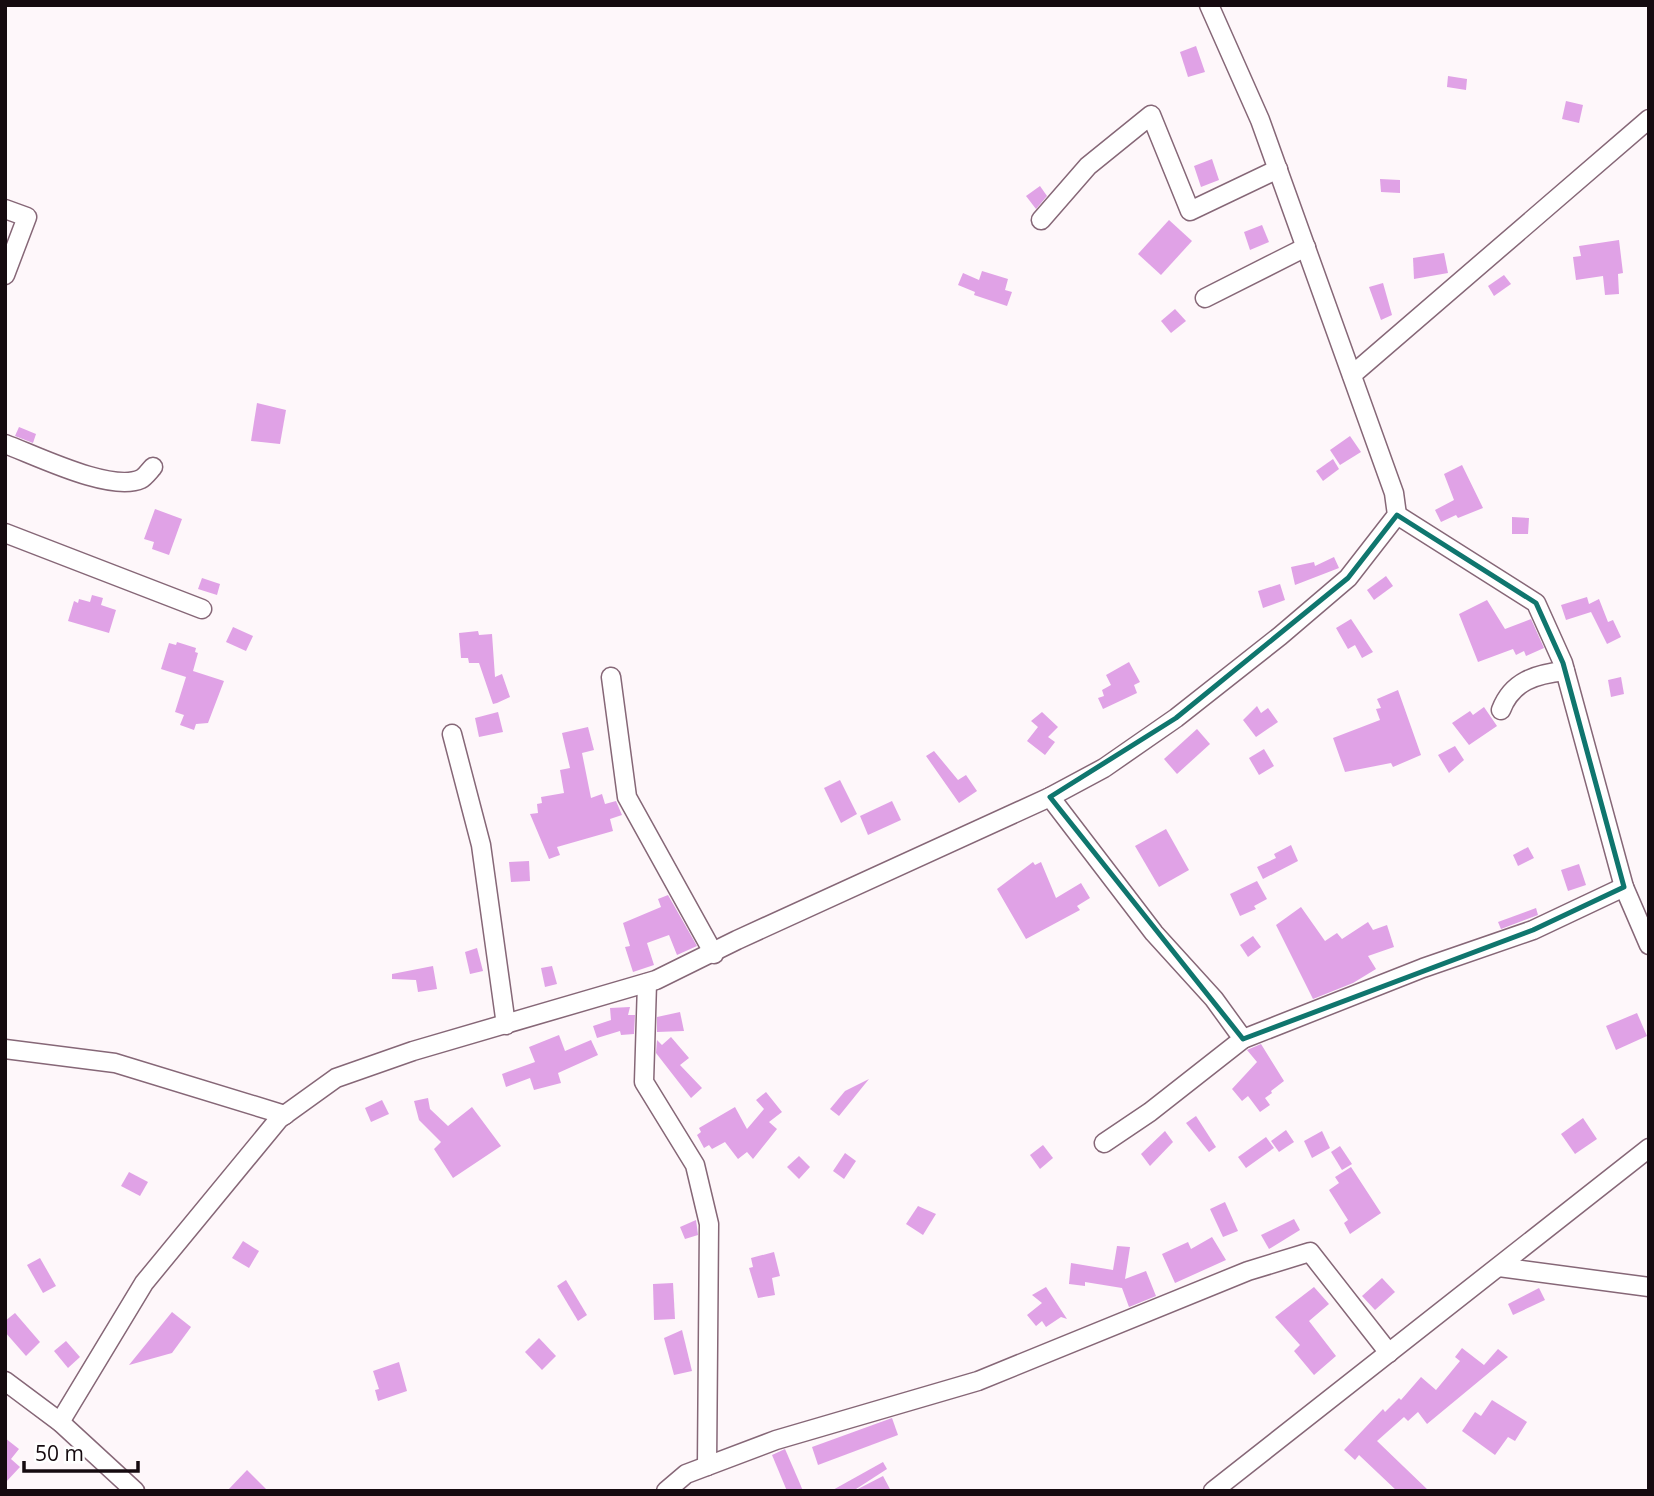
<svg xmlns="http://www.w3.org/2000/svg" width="1654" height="1496" viewBox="0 0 1654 1496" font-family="'Open Sans',sans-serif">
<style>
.building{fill:#e0a2e6}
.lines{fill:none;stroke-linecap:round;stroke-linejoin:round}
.minor-casing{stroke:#866777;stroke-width:21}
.minor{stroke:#fff;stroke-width:18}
.marked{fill:none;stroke:#0f766e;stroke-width:5;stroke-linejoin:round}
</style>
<rect width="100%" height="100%" fill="#fef7fa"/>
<g class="building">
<polygon points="1196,46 1205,72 1188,77 1180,52"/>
<polygon points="1448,76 1467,79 1466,90 1447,87"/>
<polygon points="1566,101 1583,105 1579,123 1562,119"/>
<polygon points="1212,159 1219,180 1201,187 1194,166"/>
<polygon points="1380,179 1400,180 1400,193 1381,192"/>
<polygon points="1040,186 1047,196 1036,209 1026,196"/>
<polygon points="1169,220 1192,241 1161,275 1138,254"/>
<polygon points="1262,225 1269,242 1250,250 1244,232"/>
<polygon points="1619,240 1623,273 1618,274 1619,294 1605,295 1603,276 1576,280 1573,257 1581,256 1579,246"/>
<polygon points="1444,253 1448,273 1414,279 1413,258"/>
<polygon points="982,271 1008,279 1005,290 1012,292 1007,306 974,295 975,292 958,285 963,273 979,280"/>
<polygon points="1504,275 1511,284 1494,296 1488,286"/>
<polygon points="1383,283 1392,315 1381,320 1369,287"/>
<polygon points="1175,309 1186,321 1171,333 1161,321"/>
<polygon points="257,403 286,410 280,444 251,441"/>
<polygon points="19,427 36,434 33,443 15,436"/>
<polygon points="1350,436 1361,452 1340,465 1330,450"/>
<polygon points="1333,459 1339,469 1323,481 1316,471"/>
<polygon points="1462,465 1483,508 1458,518 1456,515 1441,522 1435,510 1454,500 1444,474"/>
<polygon points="155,509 182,519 169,555 152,549 154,542 144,539"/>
<polygon points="1512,517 1529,518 1528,534 1512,534"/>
<polygon points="1334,557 1339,568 1295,585 1291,567 1314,562 1315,566"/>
<polygon points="1386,576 1393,586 1374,600 1367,590"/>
<polygon points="202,578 220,584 217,595 198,589"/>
<polygon points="1280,584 1285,600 1263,608 1258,591"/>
<polygon points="92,595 103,598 101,605 116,610 109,633 68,621 74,601 78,603 79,599 90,602"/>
<polygon points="1587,597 1589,604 1599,599 1608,622 1613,620 1621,637 1607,644 1591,612 1566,620 1561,605"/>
<polygon points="1487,600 1505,629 1531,619 1544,648 1526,656 1524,651 1516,655 1513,649 1478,662 1459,614"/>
<polygon points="1351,619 1373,652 1362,658 1355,645 1348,649 1336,628"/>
<polygon points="233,627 253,636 246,651 226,642"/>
<polygon points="478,631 479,635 492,634 495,677 502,674 510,697 497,703 493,704 479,663 469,663 468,658 461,658 459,633"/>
<polygon points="177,642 196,648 195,652 198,653 193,671 224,681 208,723 196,724 194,730 180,725 184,715 175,712 186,677 161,669 169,643 176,645"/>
<polygon points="1129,662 1140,682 1134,685 1137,693 1103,709 1098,698 1104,696 1102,690 1111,685 1106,675"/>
<polygon points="1621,677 1624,694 1611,697 1608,680"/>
<polygon points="1398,690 1421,755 1393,767 1391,763 1345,772 1333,738 1380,720 1376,709 1381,708 1377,699"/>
<polygon points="1257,706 1261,713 1268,708 1278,722 1256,737 1243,720"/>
<polygon points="1484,707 1497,726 1469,745 1452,723 1470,711 1473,715"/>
<polygon points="498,712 503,732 479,737 475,718"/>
<polygon points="1042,712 1058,727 1048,737 1055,742 1045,755 1027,741 1038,727 1031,721"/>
<polygon points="588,727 594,750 582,753 591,798 602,794 605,804 616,801 622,815 610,819 613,831 557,847 560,855 549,859 530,814 538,813 537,804 542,803 541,797 564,793 560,770 570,768 562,733"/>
<polygon points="1197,729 1210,744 1177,774 1164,759"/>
<polygon points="1455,746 1464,760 1449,773 1438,755"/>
<polygon points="1264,749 1274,766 1259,775 1249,758"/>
<polygon points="934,751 958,780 966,775 977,791 959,803 926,756"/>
<polygon points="840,780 857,814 841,823 824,788"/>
<polygon points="892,801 901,820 868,835 860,816"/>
<polygon points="1166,829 1189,870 1159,887 1135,846"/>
<polygon points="1291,845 1298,861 1263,879 1257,867 1276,858 1274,854"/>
<polygon points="1528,847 1534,858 1518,866 1513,855"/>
<polygon points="529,861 530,881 511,882 509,862"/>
<polygon points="1033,862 1035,865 1041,862 1056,898 1081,883 1090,898 1077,906 1080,910 1026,939 997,889"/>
<polygon points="1579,864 1586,885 1568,891 1561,870"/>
<polygon points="1257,881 1267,899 1254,906 1256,909 1240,916 1230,894"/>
<polygon points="668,895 697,946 677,955 669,935 647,943 654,965 633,972 625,947 630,946 623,923 661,907 658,899"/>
<polygon points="1301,907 1325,941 1337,933 1342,939 1368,922 1373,930 1387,925 1394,947 1368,956 1376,969 1353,983 1313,999 1276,925"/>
<polygon points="1536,908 1538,915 1501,929 1498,922"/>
<polygon points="1253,936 1261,947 1248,957 1240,945"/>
<polygon points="477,948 483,971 470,974 465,952"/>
<polygon points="433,966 437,989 418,992 416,980 392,979 392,974"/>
<polygon points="552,966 557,984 545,987 541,968"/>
<polygon points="630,1007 628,1015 635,1015 634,1034 621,1035 620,1031 597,1038 593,1026 611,1020 610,1008"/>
<polygon points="680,1012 684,1031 657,1032 657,1017"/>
<polygon points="1637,1013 1647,1036 1616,1050 1606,1026"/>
<polygon points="559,1035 565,1051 591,1040 598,1055 558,1073 561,1083 534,1090 530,1078 506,1087 502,1074 535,1062 529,1047"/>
<polygon points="671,1037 689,1058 680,1065 702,1088 691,1098 656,1053 657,1040 662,1045"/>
<polygon points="1261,1044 1284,1081 1271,1091 1272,1093 1265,1098 1270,1105 1260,1112 1248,1096 1242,1101 1232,1089 1257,1062 1247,1050"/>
<polygon points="869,1079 839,1116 830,1109 845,1091"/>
<polygon points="766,1092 782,1112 769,1122 777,1129 753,1159 747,1152 738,1159 725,1142 712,1149 709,1145 704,1148 697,1135 701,1132 699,1128 735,1107 747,1129 764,1109 756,1100"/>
<polygon points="428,1098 430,1109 448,1126 472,1107 501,1146 453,1178 434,1149 441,1142 419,1120 414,1101"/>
<polygon points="382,1100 389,1114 371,1122 365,1108"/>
<polygon points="1196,1116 1216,1147 1209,1152 1186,1123"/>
<polygon points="1583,1118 1597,1139 1575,1154 1561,1134"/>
<polygon points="1286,1130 1294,1142 1279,1152 1271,1141"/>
<polygon points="1165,1131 1173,1142 1150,1166 1141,1154"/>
<polygon points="1322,1131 1330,1148 1312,1158 1304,1141"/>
<polygon points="1266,1137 1274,1148 1246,1168 1238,1157"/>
<polygon points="1043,1145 1053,1158 1040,1169 1030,1155"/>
<polygon points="1340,1146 1352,1164 1342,1170 1331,1152"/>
<polygon points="845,1153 856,1161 844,1179 833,1171"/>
<polygon points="799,1156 810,1167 799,1179 787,1167"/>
<polygon points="1351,1167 1381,1213 1350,1234 1344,1223 1348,1220 1329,1190 1339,1183 1335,1177"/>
<polygon points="129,1172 148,1182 140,1196 121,1186"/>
<polygon points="1225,1202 1238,1231 1223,1237 1210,1209"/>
<polygon points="918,1206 936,1214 923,1235 906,1224"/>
<polygon points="1294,1219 1300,1230 1269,1249 1261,1235"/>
<polygon points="696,1220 698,1235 685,1239 680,1227"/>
<polygon points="1212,1237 1226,1260 1175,1283 1162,1254 1188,1242 1191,1249"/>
<polygon points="243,1241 259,1251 249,1268 232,1258"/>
<polygon points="1117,1246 1130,1247 1125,1279 1146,1271 1156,1296 1129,1307 1122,1288 1085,1282 1085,1286 1069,1284 1071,1263 1113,1270"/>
<polygon points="774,1252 780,1276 772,1278 775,1295 758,1298 749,1268 753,1267 751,1258"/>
<polygon points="40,1258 56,1286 43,1293 27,1265"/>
<polygon points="1382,1278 1395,1292 1375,1310 1362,1296"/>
<polygon points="566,1280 587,1315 578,1321 557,1286"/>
<polygon points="673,1283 675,1319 654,1320 653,1284"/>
<polygon points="1046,1287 1067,1319 1061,1317 1046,1327 1042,1321 1036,1326 1027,1315 1042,1303 1032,1295"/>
<polygon points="1314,1287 1329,1304 1309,1321 1336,1356 1314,1375 1294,1351 1300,1345 1275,1317"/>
<polygon points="1539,1288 1545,1300 1513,1315 1508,1304"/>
<polygon points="172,1312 191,1327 172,1353 129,1365"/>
<polygon points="15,1313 40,1342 26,1356 5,1332 5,1321"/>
<polygon points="682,1330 692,1371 674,1375 664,1338"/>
<polygon points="539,1338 556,1356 542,1370 525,1352"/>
<polygon points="66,1341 80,1357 68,1368 54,1351"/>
<polygon points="1462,1348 1484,1365 1498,1349 1508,1357 1427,1424 1418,1412 1408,1421 1404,1417 1377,1441 1429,1491 1397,1491 1359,1455 1355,1460 1344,1450 1383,1409 1385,1412 1399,1398 1401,1400 1421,1377 1436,1390 1460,1361 1455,1357"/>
<polygon points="399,1362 407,1391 378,1401 375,1390 379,1389 373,1371"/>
<polygon points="1492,1400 1527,1422 1515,1441 1508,1437 1495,1455 1462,1431 1475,1412 1481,1416"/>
<polygon points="892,1418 898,1435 818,1465 812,1447"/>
<polygon points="5,1438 19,1449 11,1459 20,1467 5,1483"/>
<polygon points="785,1449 798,1479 803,1491 787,1491 772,1455"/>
<polygon points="883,1462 887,1469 853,1491 831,1491"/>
<polygon points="247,1470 268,1491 227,1491"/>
<polygon points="883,1476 891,1491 854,1491"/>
</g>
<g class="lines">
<defs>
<g id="minor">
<polyline points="5,209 27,217 5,275"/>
<polyline points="1041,220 1088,166 1151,115 1190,211 1278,169"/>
<polyline points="1205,298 1306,247"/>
<polyline points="1352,375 1649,119"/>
<path d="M5,444C35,455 111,493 141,479C145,477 150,470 153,467"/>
<polyline points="1397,515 1536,603 1563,663 1624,887 1649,945"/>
<polyline points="5,533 202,609"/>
<polyline points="611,677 627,797 714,954"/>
<path d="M1501,710C1512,681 1536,674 1565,671"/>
<polyline points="452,734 481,845 506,1025"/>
<polyline points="1050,797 1154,933 1214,999 1243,1039"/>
<polyline points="647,983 644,1082 695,1165 709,1224 707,1466"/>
<polyline points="5,1049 115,1063 285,1115"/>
<polyline points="1104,1143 1150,1112 1243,1039 1423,968 1533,930 1624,887"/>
<polyline points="1499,1267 1649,1287"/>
<polyline points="5,1381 60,1422 135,1491"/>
<polyline points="60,1422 144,1283 279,1119 336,1078 413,1051 656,980 737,940 1050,797 1104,768 1176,718 1280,636 1348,578 1397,515 1394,493 1260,120 1209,5"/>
<polyline points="666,1491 686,1474 776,1440 978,1381 1248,1271 1310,1252 1389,1353"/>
<polyline points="1213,1491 1649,1148"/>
</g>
</defs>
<use href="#minor" class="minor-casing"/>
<use href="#minor" class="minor"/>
</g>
<path class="marked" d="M1397,515L1536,603L1563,663L1624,887L1533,930L1243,1039L1050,797L1176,718L1348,578Z"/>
<rect width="1654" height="1496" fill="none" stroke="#150a0f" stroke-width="14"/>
<path d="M24 1461v10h114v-10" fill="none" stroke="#150a0f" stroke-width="3.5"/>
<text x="35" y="1461" font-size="21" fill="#150a0f" stroke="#ffffff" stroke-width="5" paint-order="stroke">50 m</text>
</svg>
